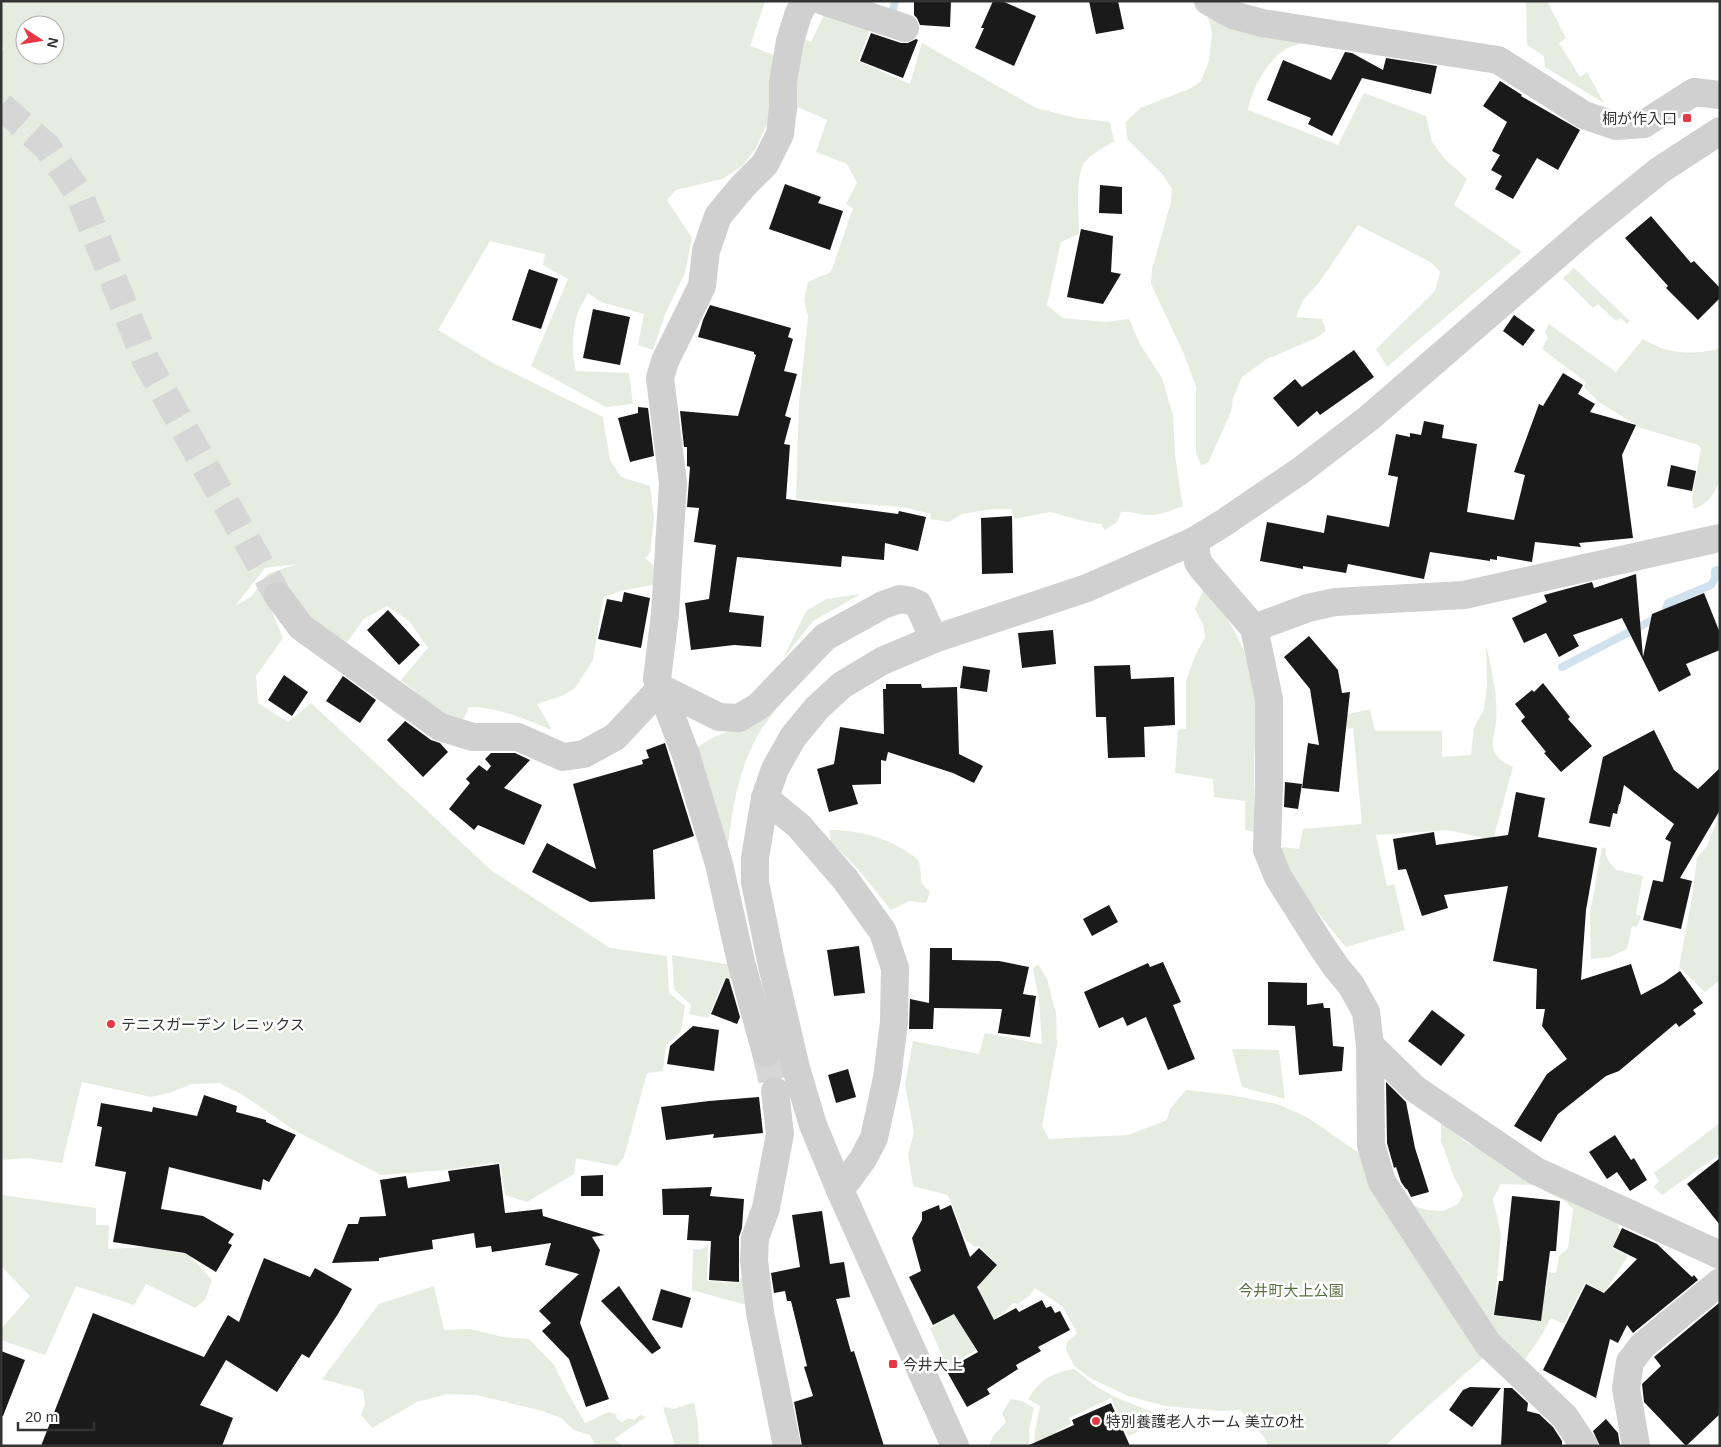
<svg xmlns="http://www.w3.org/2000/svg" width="1721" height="1447" viewBox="0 0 1721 1447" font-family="Helvetica,'Noto Sans JP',sans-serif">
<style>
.green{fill:#e6ecdf;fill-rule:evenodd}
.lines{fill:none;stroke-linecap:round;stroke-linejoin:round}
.stream{stroke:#cfe2ee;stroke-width:8}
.building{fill:#1a1a1a}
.minor-tunnel{stroke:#d6d6d6;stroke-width:28;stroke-dasharray:28 14;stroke-linecap:butt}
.minor{stroke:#d0d0d0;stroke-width:28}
.tertiary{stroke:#d0d0d0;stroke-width:28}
.poi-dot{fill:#e63946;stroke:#fff;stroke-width:2}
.labels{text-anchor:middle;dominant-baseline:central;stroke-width:5;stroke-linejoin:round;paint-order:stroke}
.poi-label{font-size:15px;fill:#333;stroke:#fff;text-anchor:start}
.park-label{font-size:15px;fill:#56703f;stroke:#fff}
</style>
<rect width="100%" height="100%" fill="#fff"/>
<g class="green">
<path d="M1,1H765L750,46L779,57L770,117L756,148L742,166L722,179L676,190L667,200L692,238L685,273L666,312L653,350L638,345L644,314L601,302L588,293C585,300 579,307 577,315C572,333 571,353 576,371L629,373L633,404L606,407L531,366L568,279L543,265L545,254L490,241L438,330L493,363L603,417L610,460L621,477L650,486L654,519L650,553L645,558L654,566L653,585L620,591L603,598L593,660L575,688L562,696L537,704L552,730C526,720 497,706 469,707L461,724L441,713L401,680L428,648L409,621L387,606L364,619L345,645L267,599L283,638L256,676L258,703L288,722L311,703L491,870L610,948L667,956L669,993L685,1006L681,1031L666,1045L663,1071L647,1073L624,1157L617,1166L576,1158L574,1174L527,1202L505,1195L500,1162L446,1170L381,1175L294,1130L243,1095L219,1083L192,1084L172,1092L151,1097L82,1082L62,1163L27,1158L1,1160V52L4,48L1,46ZM25,25H55V55H25ZM297,564L267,574L252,596L235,606L265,568Z"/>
<polygon points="1526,1 1547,1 1566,38 1559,43 1580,77 1587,72 1604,103 1545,67 1544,56 1527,45"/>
<path d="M1204,3L1313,41C1305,43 1293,45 1286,49C1268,59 1251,90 1248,110L1338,145L1364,93L1426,116L1432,142L1445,159L1467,179L1454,205L1522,252L1387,367L1376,349L1435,291L1440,272L1432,263L1358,225L1321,280L1303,300L1296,317L1322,319L1326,331L1316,338L1267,359L1242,377L1233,398L1231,412L1208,463L1201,465L1196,453V387L1184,354L1151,284L1152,269L1171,202L1172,189L1163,175L1127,139L1126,122L1140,108L1189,89L1201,81L1209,61L1212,32Z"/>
<path d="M828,7L872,23L858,61L910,84L922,43L1036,108L1076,118L1110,122L1114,142C1105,146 1088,156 1083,165C1075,182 1079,216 1079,234L1061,242L1047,305L1063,318L1106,322L1129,319L1140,344L1162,378L1173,415L1175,456L1183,506C1172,510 1160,516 1148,515C1139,515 1131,511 1121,512L1117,522L1105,530L1101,524L1087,522L1050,512L1015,519L1011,509H992L962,514L949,522L930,519L931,514L903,507L796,499L799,403L808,317L804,299L808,282L831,272L853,208L846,204L857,183L847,164L816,152L827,120L798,107L793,128L774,168L750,200L744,192L768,165L795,35L811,42Z"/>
<polygon points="1574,268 1630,321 1627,324 1621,318 1616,321 1598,304 1593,308 1563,278"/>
<path d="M1549,324L1616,372L1643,339C1667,354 1693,356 1720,348V480C1714,494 1708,504 1694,509L1692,498L1701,448L1698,445L1641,428L1599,402L1584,387L1586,382L1542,349L1548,338L1545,332Z"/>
<path d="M1205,586C1225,614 1246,645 1253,680C1259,707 1255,733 1254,760C1254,784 1254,808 1255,832L1245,830V801L1214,797L1213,779L1175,773L1178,730L1186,729V681L1195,656L1205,637L1203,624L1195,609Z"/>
<polygon points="861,594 813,621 783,659 806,611 826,599"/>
<path d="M1486,645C1492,670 1498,695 1496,722C1495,733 1489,746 1497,756C1500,761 1508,764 1513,767L1493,840L1448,830L1376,835L1387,886L1394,884L1405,930L1346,947C1320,916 1295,886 1279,849L1284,847L1299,849L1303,829L1362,824L1353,728L1347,729L1345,715L1370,709L1375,731H1442V757L1471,755L1474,728L1484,709L1487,684Z"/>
<path d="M795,686C784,700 772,714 762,728C736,769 729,824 726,871L692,750L714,737L751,723Z"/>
<polygon points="1716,801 1720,806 1720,980 1705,992 1679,967 1692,897 1697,858 1707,846 1717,821"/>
<path d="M829,830C856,830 887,837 909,853C912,855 916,857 918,860C921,867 921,876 921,883L930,892L926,903L909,901L891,910L858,869L831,842Z"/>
<path d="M1602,847L1606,849C1604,858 1610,863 1616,870L1643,876L1636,914L1641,916L1637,927L1632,926L1627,949L1610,957L1591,959L1590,914Z"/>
<polygon points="672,955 738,966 743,980 725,977 708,1018 689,1014 691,1005 674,989"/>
<polygon points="1038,964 1047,979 1056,1013 1057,1044 1042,1126 1049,1139 1128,1135 1167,1120 1170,1109 1186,1090 1230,1095 1277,1104 1307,1117 1366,1158 1490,1352 1412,1420 1385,1446 1268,1446 1265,1438 1240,1410 1221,1411 1165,1406 1128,1396 1092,1379 1074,1366 1066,1349 1067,1342 1077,1333 1063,1307 1035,1288 1030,1295 1018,1304 1013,1303 1005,1312 997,1317 991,1330 972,1344 976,1350 947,1367 930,1328 959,1312 963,1319 987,1306 965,1262 983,1280 998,1265 979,1246 975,1247 966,1240 948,1195 913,1186 908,1154 914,1132 905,1085 913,1041 979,1054 985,1033 1042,1044 1039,1000 1033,969"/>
<polygon points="1232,1049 1279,1050 1285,1099 1242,1087"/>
<path d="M1441,1122L1466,1142L1533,1177L1621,1215L1618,1225L1620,1230L1612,1248L1628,1256L1605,1292L1585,1283L1564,1324L1551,1318L1540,1338L1521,1365L1492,1341L1411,1205L1427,1210L1443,1211L1458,1204L1463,1194L1454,1177L1441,1141ZM1501,1184L1535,1185L1548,1193L1565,1201L1573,1209L1568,1248L1559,1256L1556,1273L1548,1272L1546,1293L1540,1292L1532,1304L1531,1320L1494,1316L1501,1234L1493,1199Z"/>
<polygon points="1720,1123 1720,1154 1662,1195 1654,1187 1659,1181 1654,1173"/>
<polygon points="1,1195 96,1208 96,1225 109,1225 108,1249 148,1247 189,1255 212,1280 205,1300 195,1308 146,1284 134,1305 76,1286 45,1355 1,1340 1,1329 30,1296 1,1266"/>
<polygon points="708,1245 707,1281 740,1283 740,1278 754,1278 757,1308 692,1290 693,1249 700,1250"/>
<polygon points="434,1286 444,1330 470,1329 503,1337 529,1339 554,1365 568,1393 585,1423 609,1412 617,1415 616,1418 622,1422 629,1418 634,1420 640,1415 646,1417 614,1439 623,1446 596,1446 590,1435 574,1430 561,1418 543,1411 476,1395 447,1394 417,1402 372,1428 361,1415 365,1404 363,1390 322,1379 379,1304"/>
<path d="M1074,1369L1097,1387L1115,1397L1170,1419L1128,1436L1111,1398L1069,1418L1071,1424L1056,1431L1055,1441L1034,1446L1035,1431L1040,1406L1028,1399C1041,1379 1051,1373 1074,1369Z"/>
<polygon points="1011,1399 1022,1401 1034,1408 1029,1429 1029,1446 989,1446 993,1436 1006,1422 1002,1413"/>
<polygon points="694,1402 698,1423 699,1446 675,1446 663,1407 674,1409"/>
</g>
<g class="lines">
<g class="stream">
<polyline points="891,18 895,1"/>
<polyline points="1562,667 1664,614 1668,603 1711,585 1715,578 1715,571 1720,569"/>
</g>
</g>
<g class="building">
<polygon points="914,1 951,1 950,27 920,25 917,18 914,15"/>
<polygon points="993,1 1002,1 1036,16 1014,66 975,48 984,28 981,28"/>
<polygon points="1089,1 1118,1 1124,29 1096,34"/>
<polygon points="871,33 901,43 908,43 916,39 918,40 903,78 860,61"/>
<polygon points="1345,52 1352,53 1383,70 1386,58 1437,66 1431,94 1362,78 1332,136 1308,124 1311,118 1267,100 1283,60 1331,80"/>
<polygon points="1500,81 1522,95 1521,96 1580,130 1558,170 1537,158 1513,199 1495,189 1502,176 1491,170 1500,155 1492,151 1507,122 1483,106"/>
<polygon points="785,184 821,197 818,203 843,211 830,250 769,229"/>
<polygon points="1100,185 1122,187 1122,214 1099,213"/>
<polygon points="1651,216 1691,263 1694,261 1720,288 1720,298 1698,320 1666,288 1668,286 1625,238"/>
<polygon points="1081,229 1113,236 1111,272 1121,274 1103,304 1067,297"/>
<polygon points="529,269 558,279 541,329 512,320"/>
<polygon points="710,305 791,328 788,337 793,339 784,371 797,374 785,416 791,418 784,444 790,445 786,499 898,514 899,511 926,517 918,551 885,543 884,560 842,556 841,567 737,557 729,612 764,616 761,647 734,645 691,650 685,603 709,599 716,545 694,542 699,508 687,507 690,467 687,466 687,447 684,447 680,411 738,416 756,355 754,354 754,352 698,337 703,320"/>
<polygon points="593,309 630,317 620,365 583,358"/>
<polygon points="1514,315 1535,330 1523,346 1503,331"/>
<polygon points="1354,350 1374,377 1320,415 1317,411 1298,427 1273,398 1295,379 1302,387"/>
<polygon points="1563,373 1583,385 1578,394 1595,404 1590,412 1636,425 1622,455 1633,538 1579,543 1581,547 1535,542 1532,562 1497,556 1497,560 1490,559 1490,561 1430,552 1424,579 1348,564 1346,573 1303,566 1303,569 1260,561 1267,522 1324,533 1327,515 1389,527 1398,477 1388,475 1396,434 1410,437 1410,433 1421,435 1424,421 1444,425 1442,438 1477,444 1467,512 1514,520 1525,475 1514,472 1539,404 1543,406"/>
<polygon points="638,407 648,408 654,456 630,462 618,418 638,413"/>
<polygon points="1671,465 1696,471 1692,491 1667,486"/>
<polygon points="1012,516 1013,573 982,574 981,518"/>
<polygon points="1636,574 1643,657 1652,614 1704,593 1720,633 1720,650 1686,664 1691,675 1659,692 1622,618 1573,635 1579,646 1559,657 1546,633 1524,643 1512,618 1547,602 1544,595 1592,582 1594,588"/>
<polygon points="624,592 650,598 641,648 598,639 607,599 622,602"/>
<polygon points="388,610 420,645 399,665 367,630"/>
<polygon points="1053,630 1056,664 1022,668 1018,633"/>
<polygon points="1309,636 1338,670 1342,693 1350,692 1339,792 1302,788 1308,743 1319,745 1310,689 1284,657"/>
<polygon points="1130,665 1131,679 1174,677 1175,725 1144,727 1145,757 1108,758 1106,717 1096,717 1094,666"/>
<polygon points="963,666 990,670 987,692 960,688"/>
<polygon points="284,675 308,692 292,716 268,700"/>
<polygon points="343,676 376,700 360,723 326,701"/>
<polygon points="1543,683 1570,717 1568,719 1592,746 1561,772 1544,753 1546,752 1521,721 1525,717 1515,704 1532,690 1534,692"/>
<polygon points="886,684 921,684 922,688 957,687 959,754 983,766 974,783 953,773 888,752 886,761 881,760 881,784 852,785 858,804 829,812 817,769 834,764 840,727 884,734 883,689 886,689"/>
<polygon points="405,721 431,740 440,743 448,752 423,777 387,740"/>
<polygon points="1654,730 1674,770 1698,789 1720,768 1720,810 1680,878 1692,881 1681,929 1643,920 1653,880 1663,882 1671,842 1665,839 1674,824 1624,785 1620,804 1619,804 1617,814 1613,813 1610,827 1589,823 1603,757"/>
<polygon points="665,743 694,836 653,850 655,899 590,902 532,872 547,843 596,869 573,784 643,764 642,760 649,758 646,750"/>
<polygon points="491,753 515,753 530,760 504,788 542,805 524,845 478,825 474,830 449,809 470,783 466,779 479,765 487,771 491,766 485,759"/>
<polygon points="1285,782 1302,784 1298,809 1284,807"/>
<polygon points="1516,792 1545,798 1538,837 1597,848 1586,910 1581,980 1631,964 1641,995 1663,983 1680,971 1703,1003 1693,1010 1696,1014 1679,1027 1676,1023 1619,1071 1606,1076 1558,1114 1541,1142 1514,1126 1547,1074 1567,1059 1542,1026 1545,1009 1536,1009 1537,969 1493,961 1508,886 1444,895 1448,908 1422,916 1406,869 1398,870 1393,839 1434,832 1436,845 1508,835"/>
<polygon points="1109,905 1118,922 1092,936 1083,919"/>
<polygon points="859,946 865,993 834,996 827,950"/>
<polygon points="930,948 952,948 952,960 999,961 1029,967 1023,994 1036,996 1030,1037 998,1033 1002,1009 934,1008 933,1029 909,1029 910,999 929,1003"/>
<polygon points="1163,962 1181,1002 1173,1005 1195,1059 1168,1070 1146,1017 1127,1026 1123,1017 1099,1028 1084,992 1148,963 1150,967"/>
<polygon points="726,978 729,979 740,1017 737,1024 711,1014"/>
<polygon points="1268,982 1307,983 1307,1005 1323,1003 1324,1008 1330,1008 1333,1046 1344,1047 1342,1071 1299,1075 1295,1026 1268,1025"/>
<polygon points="1432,1010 1465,1035 1441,1066 1408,1041"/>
<polygon points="693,1026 719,1030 714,1071 667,1064 670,1046"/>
<polygon points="848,1069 856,1097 836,1103 828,1075"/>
<polygon points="1386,1082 1406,1102 1415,1148 1429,1192 1411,1197 1407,1189 1406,1189 1401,1182 1396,1167 1394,1168 1387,1143"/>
<polygon points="204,1095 237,1106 236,1112 266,1120 266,1122 296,1135 269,1182 263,1179 261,1190 169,1167 161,1209 203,1216 234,1234 228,1243 232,1245 216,1272 185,1253 113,1242 126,1172 95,1166 102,1127 97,1126 101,1103 152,1112 153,1107 197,1116"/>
<polygon points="759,1097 763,1133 713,1138 714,1134 666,1140 661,1107 709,1101"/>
<polygon points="1615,1135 1631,1160 1634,1158 1647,1180 1630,1191 1617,1172 1607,1179 1589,1152"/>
<polygon points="1720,1158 1720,1225 1687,1184"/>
<polygon points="499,1164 505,1213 542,1209 543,1216 605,1235 592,1237 600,1250 580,1323 609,1399 586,1407 569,1359 542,1331 551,1323 539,1311 579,1274 545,1265 551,1243 492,1252 491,1246 476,1248 474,1233 432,1240 433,1249 379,1258 379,1261 332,1263 348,1224 358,1224 360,1217 386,1216 380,1180 406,1176 408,1188 450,1181 448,1171"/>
<polygon points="603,1175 603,1196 581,1196 581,1176"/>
<polygon points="712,1187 710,1196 744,1199 742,1228 739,1237 739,1282 709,1280 711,1241 687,1240 689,1215 663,1215 662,1189"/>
<polygon points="1512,1196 1560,1201 1556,1251 1550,1251 1541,1321 1494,1315 1499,1281 1503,1281"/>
<polygon points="939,1205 940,1210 951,1205 970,1257 979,1248 997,1265 977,1287 994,1320 1016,1308 1019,1312 1042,1300 1046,1308 1051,1306 1055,1313 1060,1311 1070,1330 1038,1347 1041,1351 1016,1365 1018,1369 987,1389 990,1394 967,1407 946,1370 978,1352 954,1314 933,1325 909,1277 921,1271 912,1238 922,1220 922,1212"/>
<polygon points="822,1211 830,1264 844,1262 850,1297 836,1299 851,1352 854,1351 884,1446 802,1446 794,1402 813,1396 804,1367 807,1366 791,1301 787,1301 785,1291 774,1293 771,1273 800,1267 792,1215"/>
<polygon points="1622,1228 1657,1244 1692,1277 1694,1275 1698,1280 1633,1333 1627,1325 1618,1343 1610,1339 1596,1398 1543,1370 1586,1284 1604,1293 1637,1259 1613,1247"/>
<polygon points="264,1258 310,1277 315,1268 352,1289 338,1314 309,1358 302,1354 277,1392 226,1360 200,1405 233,1418 222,1446 41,1446 93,1313 204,1357 228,1315 239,1322"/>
<polygon points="619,1286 661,1348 652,1354 601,1301"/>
<polygon points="661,1289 691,1298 682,1328 652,1320"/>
<polygon points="1719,1303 1720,1414 1686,1446 1644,1402 1642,1384 1661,1366 1654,1357"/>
<polygon points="1,1351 25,1360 3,1416 1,1416"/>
<polygon points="1470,1387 1501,1388 1472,1427 1449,1410 1463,1390"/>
<polygon points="1504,1388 1512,1388 1528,1403 1527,1411 1539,1414 1553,1427 1562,1441 1562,1446 1501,1446"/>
<polygon points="1111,1403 1130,1446 1027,1446 1074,1425 1072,1420"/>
<polygon points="1606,1419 1618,1433 1620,1446 1601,1446 1599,1444 1593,1431"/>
</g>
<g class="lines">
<g class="minor-tunnel">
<polyline points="1,106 47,147 79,194 146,361 278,596"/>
<polyline points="766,1053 775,1091"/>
</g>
<g class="minor">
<polyline points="823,1 905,28"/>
<polyline points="1208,1 1233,15 1262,23 1498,60 1584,115 1616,126 1644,124 1694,92 1720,95"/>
<polyline points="1194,541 1198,562 1203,569 1254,628 1269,699 1269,784 1267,850 1278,877 1321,945 1336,967 1351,985 1366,1012 1370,1045 1371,1145 1382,1182 1488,1344 1565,1417 1584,1446"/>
<polyline points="278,596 301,627 440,727 473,737 518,737 563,757 584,754 615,737 661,688"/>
<polyline points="1254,628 1308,608 1335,602 1464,595 1720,538"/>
<polyline points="661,688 719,717 739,718 759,706 825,637 883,605 900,599 911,601 918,604 934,639"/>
<polyline points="765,798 799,826 845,879 883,932 895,968 894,1022 887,1078 874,1138 863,1159 840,1190"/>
<polyline points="1370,1045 1415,1089 1536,1171 1720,1255"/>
<polyline points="766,1053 741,962 719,864 686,755 657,679 665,614 673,483 660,378 665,361 702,286 706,251 718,216 742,187 765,164 780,134 783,108 783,82 790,41 798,15 805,1"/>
<polyline points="775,1091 780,1134 766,1208 755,1238 754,1260 760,1313 787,1446"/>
<polyline points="1636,1446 1626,1388 1630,1362 1642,1346 1720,1282"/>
</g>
<polyline class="tertiary" points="955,1446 840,1190 813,1125 796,1068 771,961 755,882 755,858 765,798 775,769 793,737 817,708 842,685 882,661 934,639 1087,588 1194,541 1225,522 1300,471 1369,418 1587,229 1660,170 1720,131"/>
</g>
<g class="poi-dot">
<rect x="1682" y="113" width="10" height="10" rx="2.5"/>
<circle cx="111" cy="1024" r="5"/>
<rect x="888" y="1359" width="10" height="10" rx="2.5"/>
<circle cx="1096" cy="1421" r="5"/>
</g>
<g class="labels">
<g class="poi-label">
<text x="1677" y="118" text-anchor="end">桐が作入口</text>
<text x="121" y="1024">テニスガーデン レニックス</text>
<text x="903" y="1364">今井大上</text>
<text x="1106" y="1421">特別養護老人ホーム 美立の杜</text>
</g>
<g class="park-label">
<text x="1291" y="1290">今井町大上公園</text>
</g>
</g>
<rect width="1721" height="1447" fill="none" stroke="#333333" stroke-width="5"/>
<g transform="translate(40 40) rotate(102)"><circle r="24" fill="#ffffff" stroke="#adadad"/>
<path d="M0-4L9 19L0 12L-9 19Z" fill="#e63946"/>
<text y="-8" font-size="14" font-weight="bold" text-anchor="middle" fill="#333333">N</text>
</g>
<path d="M18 1422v8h76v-8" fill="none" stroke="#333333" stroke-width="2.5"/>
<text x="25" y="1422" font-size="15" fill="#333333" stroke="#ffffff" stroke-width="4" paint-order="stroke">20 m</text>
</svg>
